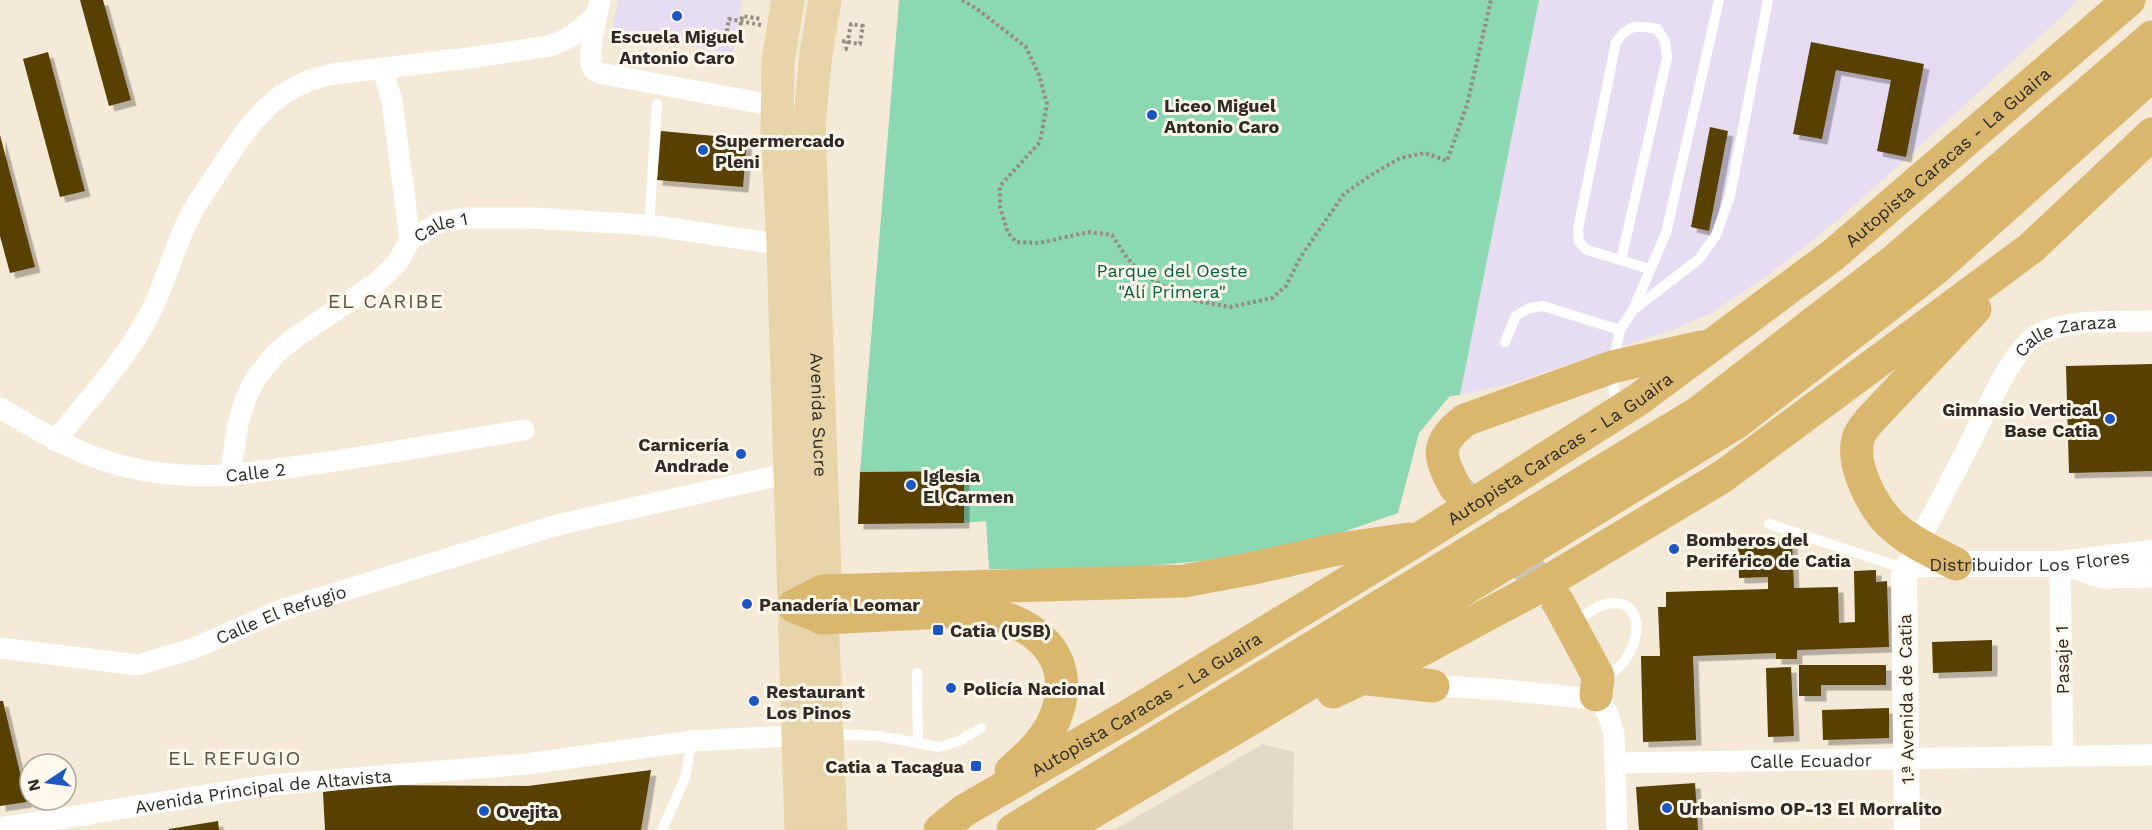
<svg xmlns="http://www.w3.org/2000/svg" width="2152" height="830" viewBox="0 0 2152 830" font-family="'Work Sans',sans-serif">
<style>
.industrial{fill:#e3dac5}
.education{fill:#e6ddf3}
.green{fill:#8cd8b2}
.building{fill:#593f03;filter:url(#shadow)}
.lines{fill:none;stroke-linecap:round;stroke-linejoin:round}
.motorway-tunnel{stroke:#cdc4b3;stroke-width:33;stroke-dasharray:33 16;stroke-linecap:butt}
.path{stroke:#948c7f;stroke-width:4;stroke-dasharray:3 3;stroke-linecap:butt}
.service{stroke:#fff;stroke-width:10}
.minor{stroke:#fff;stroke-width:21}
.tertiary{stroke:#fff;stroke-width:26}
.primary{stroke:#e8d4a9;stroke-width:33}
.motorway{stroke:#d9b76f;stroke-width:33}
.poi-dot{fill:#1b56c2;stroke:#fff8ec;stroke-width:2}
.labels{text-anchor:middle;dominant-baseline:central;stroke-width:6;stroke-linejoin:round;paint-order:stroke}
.poi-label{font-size:18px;font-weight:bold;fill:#2f2b24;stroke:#fff8ec;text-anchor:start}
.street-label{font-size:18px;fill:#2f2b24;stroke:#fff8ec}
.park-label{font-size:18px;fill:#056343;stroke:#fff8ec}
.neighbourhood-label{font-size:20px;letter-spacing:1.5px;fill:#5c5343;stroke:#fff8ec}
</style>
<defs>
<filter id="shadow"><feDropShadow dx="5.5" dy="5.5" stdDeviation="0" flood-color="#0004"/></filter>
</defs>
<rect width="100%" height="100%" fill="#f5ead7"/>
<polygon class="industrial" points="1263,744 1294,752 1293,830 1114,830"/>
<g class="education">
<polygon points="618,0 742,0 733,54 612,32"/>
<polygon points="1539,0 2077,0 2067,12 1839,219 1771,273 1709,314 1677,328 1516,382 1460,395"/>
</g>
<polygon class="green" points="899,0 1539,0 1460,395 1450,396 1419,433 1398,513 1320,540 1201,561 1105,570 989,569 986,521 964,523 964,471 860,472"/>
<g class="building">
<polygon points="80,0 103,0 131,100 109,106"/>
<polygon points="1811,42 1924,64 1906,157 1877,151 1891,80 1836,70 1822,139 1793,134"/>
<polygon points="48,52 85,191 60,197 23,59"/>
<polygon points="1710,127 1728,131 1709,231 1691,227"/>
<polygon points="661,131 747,139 743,187 657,180"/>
<polygon points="0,135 35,267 10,273 0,236"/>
<polygon points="2152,364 2152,471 2069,473 2066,366"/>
<polygon points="964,471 964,523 858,524 860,472"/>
<polygon points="1792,541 1794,588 1838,587 1839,623 1855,622 1854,571 1876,570 1876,582 1887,581 1889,647 1797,650 1797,659 1776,659 1776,653 1693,656 1696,740 1643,742 1641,656 1660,656 1658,607 1666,607 1666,592 1768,589 1768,577 1739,578 1738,543"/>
<polygon points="1992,640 1992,671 1933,673 1932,642"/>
<polygon points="1799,665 1886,665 1886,685 1821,685 1821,696 1799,696"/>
<polygon points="1791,667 1794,736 1768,737 1766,668"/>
<polygon points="0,701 3,701 27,802 0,806"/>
<polygon points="1889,708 1889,738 1823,740 1822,710"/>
<polygon points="651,770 641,830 325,830 323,792 378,785 528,786"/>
<polygon points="1695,783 1698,830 1639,830 1636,787"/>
<polygon points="218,821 219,830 169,830 169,829"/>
</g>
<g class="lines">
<polyline class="motorway-tunnel" points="1455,487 1558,602"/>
<g class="path">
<polyline points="962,0 977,9 1026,47 1039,75 1047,104 1040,142 1000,186 1000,207 1008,233 1016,242 1039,243 1089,232 1112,235 1125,255 1139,271 1163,286 1196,301 1230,307 1272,298 1286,286 1300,258 1344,194 1371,175 1400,158 1425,153 1447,161 1467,105 1491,0"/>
<polyline points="761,25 729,19 726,37 738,40 742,16 761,19"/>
<polyline points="842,41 860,44 863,26 851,24 846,49 842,48"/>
</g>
<g class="service">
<polyline points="649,225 657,104"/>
<path d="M1621,260L1667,58L1665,41L1657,29C1636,25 1629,24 1616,42L1578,229L1579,242L1587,250L1650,269"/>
<polyline points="1633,310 1666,233 1719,0"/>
<polyline points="1505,342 1516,316 1529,308 1543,306 1620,330"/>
<polyline points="1615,408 1612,367 1620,330 1633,310 1699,259 1716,235 1730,196 1768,0"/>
<polyline points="1769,524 1906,569"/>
<path d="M1574,623C1584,616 1595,606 1607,604C1650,596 1640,653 1615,670C1611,672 1606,673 1601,675"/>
<polyline points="917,673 918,744"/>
<polyline points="830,734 879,736 939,747 959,741 981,728"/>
<polyline points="662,830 685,778 692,741"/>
</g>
<g class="minor">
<path d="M600,0C597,15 587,53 592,67C594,73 604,74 609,75L777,106L789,107"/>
<polyline points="383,69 392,101 410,240"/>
<path id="s1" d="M0,408C39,431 78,455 123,466C195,484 250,473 321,463C389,453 456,441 524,430"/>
<path d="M55,441C87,401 127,359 150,313C166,282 174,247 190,216C198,200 210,185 219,170C250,123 275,85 333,74L469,58L550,46L571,37L597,15"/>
<path id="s2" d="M230,476L238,424L245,400L256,378L276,353L296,337L375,284L397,263L410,240L438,223L465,218H533L649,225L783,245"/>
<path id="s3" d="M1918,543C1935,510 1952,478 1969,445C1983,418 2012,347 2039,334C2073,318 2115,322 2152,321"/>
<path id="s4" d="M0,648L138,665L192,649L284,609L557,525L790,473"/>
<polyline points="1433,686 1495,689 1583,698 1596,695 1608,714 1614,734 1617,830"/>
<polyline points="2063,756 2060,564 2103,578 2152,577"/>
<path id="s5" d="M1615,763L2152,755"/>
<path id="s6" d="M0,828L270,785L527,764L692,741L809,735"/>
</g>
<path class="tertiary" id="s7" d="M1907,830L1904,575L1909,566L1924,564H2060L2152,553"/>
<g class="primary">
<polyline points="788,0 778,61 777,128 783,245 801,830"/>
<path id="s8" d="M825,0L816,54L809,125L825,573L822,618L831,830"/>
</g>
<g class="motorway">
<path d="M1455,487C1438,455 1435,444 1465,420L1612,367L1701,347"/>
<path d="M1956,564C1936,553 1912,543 1895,528C1874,511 1849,463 1859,436C1861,431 1866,425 1870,420L1975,309"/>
<polyline points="1558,602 1598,676 1596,695"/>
<polyline points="794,606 823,591 1184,581 1254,568 1333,550 1409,539"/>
<path d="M794,606L822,618L967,611C1027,614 1081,653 1055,718C1047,739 1028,756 1011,771"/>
<polyline points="1359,678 1433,686"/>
<polyline points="1333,692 1425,648 1537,588 1722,477 2031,248 2152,134"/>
<path id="s9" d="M940,830L965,810L1128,716L1422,537L1639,399L1833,255L2129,0"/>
<polyline points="1013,830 1699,412 1895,260 2152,37"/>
<polyline points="1062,830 1264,711 1736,423 1934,270 2152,75"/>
</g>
</g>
<g class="poi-dot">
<circle cx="677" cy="16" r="6"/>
<circle cx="1152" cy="115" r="6"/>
<circle cx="703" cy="150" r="6"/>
<circle cx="2110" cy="419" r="6"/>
<circle cx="741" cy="454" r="6"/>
<circle cx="911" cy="485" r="6"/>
<circle cx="1674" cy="549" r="6"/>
<circle cx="747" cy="604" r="6"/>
<rect x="932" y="624" width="12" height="12" rx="3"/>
<circle cx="951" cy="688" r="6"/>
<circle cx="754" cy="701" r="6"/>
<rect x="970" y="760" width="12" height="12" rx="3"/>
<circle cx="1667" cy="808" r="6"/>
<circle cx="484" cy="811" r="6"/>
</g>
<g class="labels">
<g class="poi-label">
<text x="677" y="36" text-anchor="middle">Escuela Miguel<tspan x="677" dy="21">Antonio Caro</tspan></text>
<text x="1164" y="105">Liceo Miguel<tspan x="1164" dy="21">Antonio Caro</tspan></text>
<text x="715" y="140">Supermercado<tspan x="715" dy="21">Pleni</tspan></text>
<text x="2098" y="409" text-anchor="end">Gimnasio Vertical<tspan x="2098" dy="21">Base Catia</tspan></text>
<text x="729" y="444" text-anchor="end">Carnicería<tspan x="729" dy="21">Andrade</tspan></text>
<text x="923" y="475">Iglesia<tspan x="923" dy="21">El Carmen</tspan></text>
<text x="1686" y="539">Bomberos del<tspan x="1686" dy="21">Periférico de Catia</tspan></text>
<text x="759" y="604">Panadería Leomar</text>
<text x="950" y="630">Catia (USB)</text>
<text x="963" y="688">Policía Nacional</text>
<text x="766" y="691">Restaurant<tspan x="766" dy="21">Los Pinos</tspan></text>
<text x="964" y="766" text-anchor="end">Catia a Tacagua</text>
<text x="1679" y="808">Urbanismo OP-13 El Morralito</text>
<text x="496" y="811">Ovejita</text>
</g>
<g class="street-label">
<text stroke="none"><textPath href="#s9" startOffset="1214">Autopista Caracas - La Guaira</textPath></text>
<text stroke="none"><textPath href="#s2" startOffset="346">Calle 1</textPath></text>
<text stroke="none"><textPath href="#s3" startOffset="268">Calle Zaraza</textPath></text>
<text stroke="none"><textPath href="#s8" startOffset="416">Avenida Sucre</textPath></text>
<text stroke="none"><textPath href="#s9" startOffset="728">Autopista Caracas - La Guaira</textPath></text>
<text stroke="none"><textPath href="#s1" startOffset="270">Calle 2</textPath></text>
<text stroke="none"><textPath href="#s7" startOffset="386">Distribuidor Los Flores</textPath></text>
<text stroke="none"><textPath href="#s4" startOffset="291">Calle El Refugio</textPath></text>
<text transform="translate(2062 660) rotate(-91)">Pasaje 1</text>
<text transform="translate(1906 699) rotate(-91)">1.ª Avenida de Catia</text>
<text stroke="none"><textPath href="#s9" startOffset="242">Autopista Caracas - La Guaira</textPath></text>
<text stroke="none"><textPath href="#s5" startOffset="196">Calle Ecuador</textPath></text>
<text stroke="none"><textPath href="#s6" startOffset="266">Avenida Principal de Altavista</textPath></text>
</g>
<g class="park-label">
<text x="1172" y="270">Parque del Oeste<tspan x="1172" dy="21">"Alí Primera"</tspan></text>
</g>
<g class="neighbourhood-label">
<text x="386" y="301">EL CARIBE</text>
<text x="235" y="758">EL REFUGIO</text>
</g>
</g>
<g transform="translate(48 782) rotate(257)"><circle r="28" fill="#fff8ec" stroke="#aca69c" stroke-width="1.5"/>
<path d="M0-4.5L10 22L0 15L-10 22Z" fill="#1b56c2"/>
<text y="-9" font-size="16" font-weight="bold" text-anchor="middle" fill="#2f2b24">N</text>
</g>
</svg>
